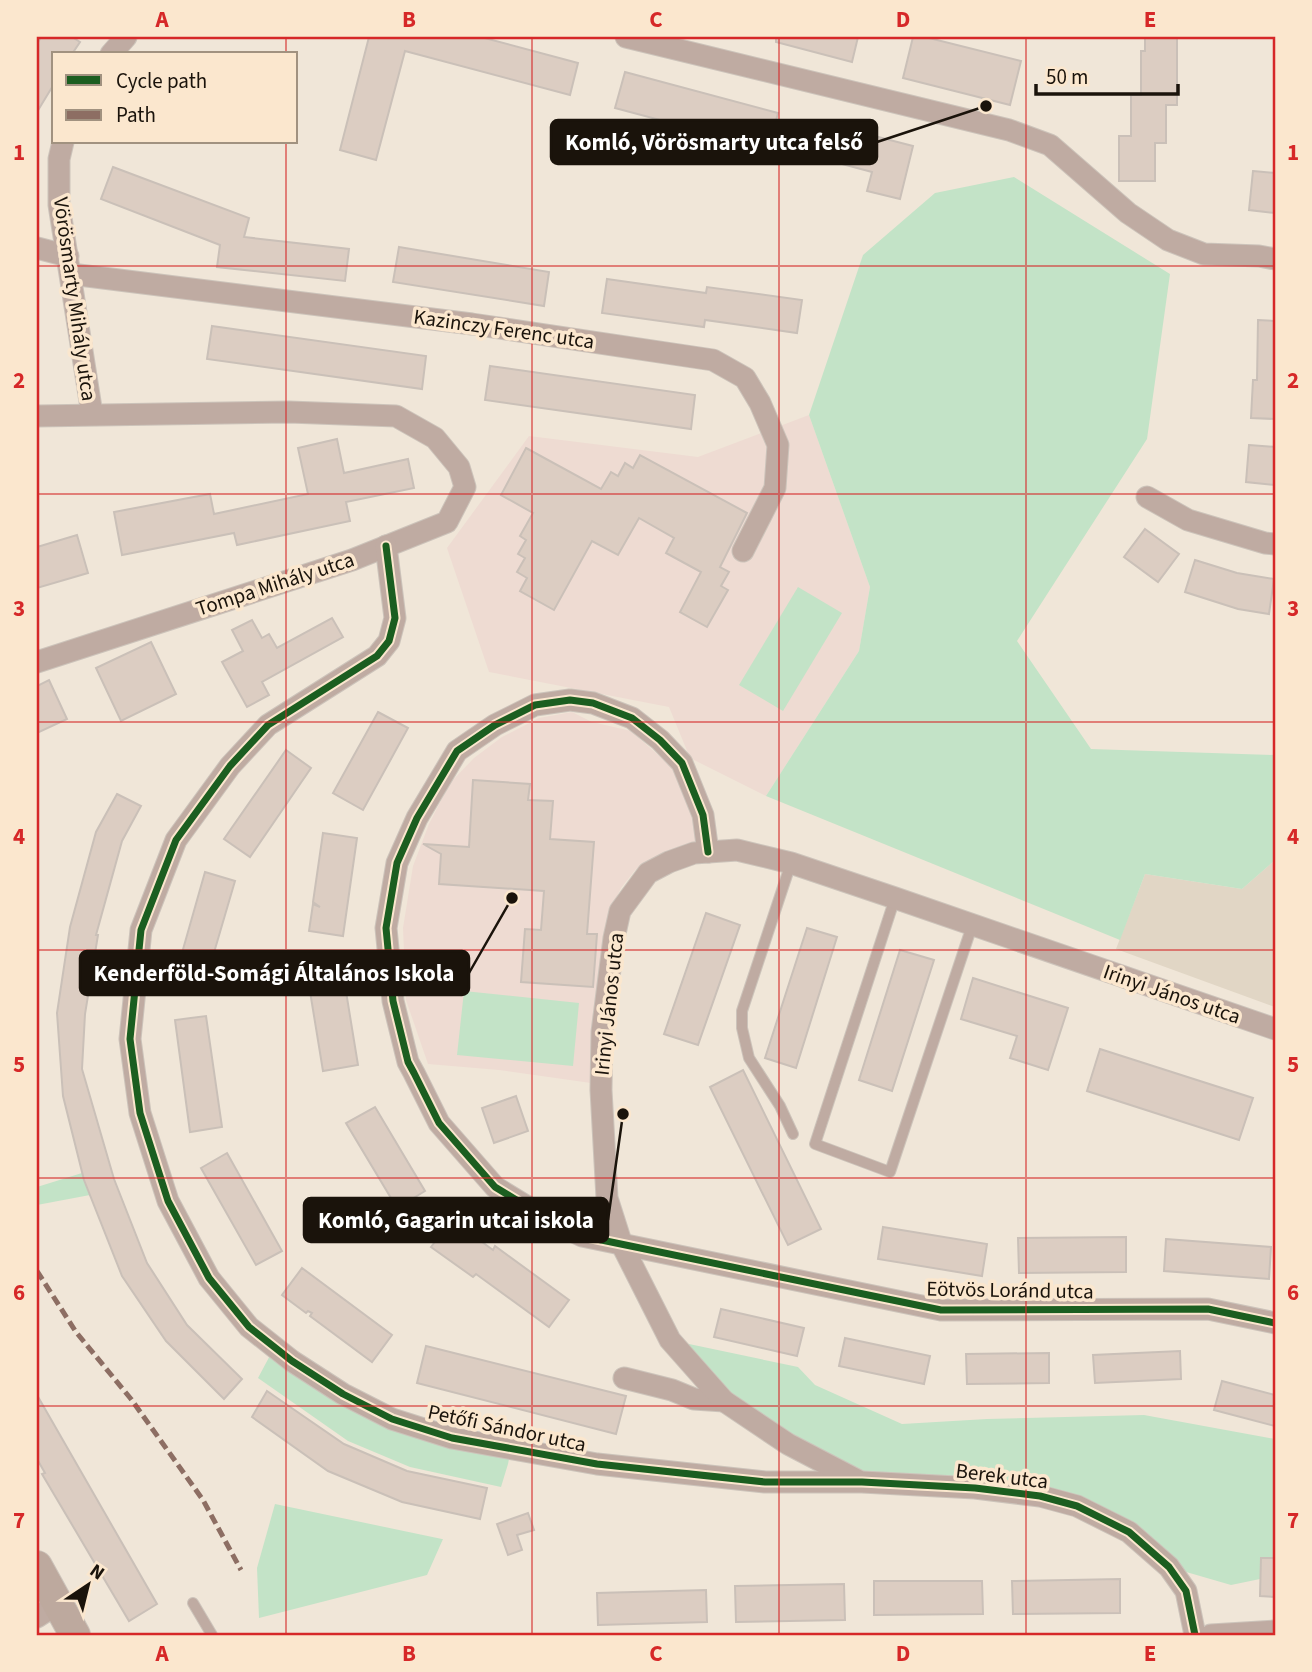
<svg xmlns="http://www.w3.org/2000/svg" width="1312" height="1672" viewBox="0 0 1312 1672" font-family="'Source Sans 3',sans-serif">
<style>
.industrial{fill:#e1d6c5}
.education{fill:#eedbd2}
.green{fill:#c3e3c7}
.building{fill:#dccdc2;stroke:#cac0b8;stroke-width:2}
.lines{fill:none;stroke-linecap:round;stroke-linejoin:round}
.service-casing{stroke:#ccc3ba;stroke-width:12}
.minor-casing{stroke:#ccc3ba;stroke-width:23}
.secondary-casing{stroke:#ccc3ba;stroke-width:32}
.service{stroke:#bfaba2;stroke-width:10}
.minor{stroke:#bfaba2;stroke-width:21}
.secondary{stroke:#bda99e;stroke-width:30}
.quiet{stroke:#8d6e63;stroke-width:5;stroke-dasharray:10 5;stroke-linecap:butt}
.cycleway-casing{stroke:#fbe7ce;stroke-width:11}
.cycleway{stroke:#1b5e20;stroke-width:7}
.grid{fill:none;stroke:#d62828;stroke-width:2;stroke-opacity:0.55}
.labels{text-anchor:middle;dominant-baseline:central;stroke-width:7;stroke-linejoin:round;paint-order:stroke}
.street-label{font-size:21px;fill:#1a130b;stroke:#fbe7ce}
.leader{fill:none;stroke:#1a130b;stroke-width:2.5}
.callout-dot{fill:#1a130b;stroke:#fbe7ce;stroke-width:2.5}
.callout{fill:#1a130b;stroke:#1a130b;stroke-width:2.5}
.callout-label{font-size:23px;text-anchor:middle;font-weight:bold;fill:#fff}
.neatline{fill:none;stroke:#d62828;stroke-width:2.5}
.grid-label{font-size:23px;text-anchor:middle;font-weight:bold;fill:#d62828}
</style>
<rect width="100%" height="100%" fill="#f0e6d8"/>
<polygon class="industrial" points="1275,860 1275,1007 1116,949 1145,874 1242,889"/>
<g class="education">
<polygon points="809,415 870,587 859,651 766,796 690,758 669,707 489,672 447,548 529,436 698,457"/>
<polygon points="572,712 592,722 631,731 675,770 695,819 699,845 663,855 636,869 621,888 611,909 591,1083 499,1070 428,1064 406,1000 403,928 413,866 429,824 450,783 474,758 502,737 539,718"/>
</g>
<g class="green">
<polygon points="1014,177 1170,274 1147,439 1017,641 1091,749 1275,755 1275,860 1242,889 1145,874 1120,940 766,796 859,651 870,587 809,415 863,255 935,193"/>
<polygon points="798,587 842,613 783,711 739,685"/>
<polygon points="464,991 579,1003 573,1066 457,1055"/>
<polygon points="82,1173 90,1195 37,1205 37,1187"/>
<polygon points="670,1340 798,1367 815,1385 902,1424 987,1419 1144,1415 1275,1439 1275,1558 1261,1558 1260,1579 1231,1585 1169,1567 1077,1506 862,1482 788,1444"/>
<polygon points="274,1348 343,1394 511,1449 508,1464 501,1487 410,1467 348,1441 258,1378"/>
<polygon points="275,1504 442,1539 443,1539 427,1575 259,1618 257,1568"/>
</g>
<g class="building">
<polygon points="41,37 72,37 80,42 72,54 54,54 54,84 37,112 37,44"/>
<polygon points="369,37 481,37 578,63 570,95 405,51 376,160 340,150"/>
<polygon points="776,37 858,37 852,62 776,42"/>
<polygon points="913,37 925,37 1021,61 1010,105 903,78"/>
<polygon points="1145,37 1177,37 1177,105 1166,105 1166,143 1155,143 1155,181 1119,181 1119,136 1131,136 1131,95 1141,95 1141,51 1145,51"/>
<polygon points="625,72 778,113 769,149 615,108"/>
<polygon points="824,123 913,146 900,199 867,191 872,172 816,157"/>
<polygon points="113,167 249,218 244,237 349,249 345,281 217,267 220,245 101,199"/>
<polygon points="1253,171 1275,173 1275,213 1249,210"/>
<polygon points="399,247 549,272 544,306 393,282"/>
<polygon points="607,279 706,293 707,287 802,300 797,333 705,320 704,327 602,313"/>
<polygon points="1258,320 1275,321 1275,419 1251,418 1253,380 1257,380"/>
<polygon points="212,326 426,356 422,389 207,359"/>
<polygon points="490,366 695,395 691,429 485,400"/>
<polygon points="337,439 344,473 408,459 414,488 346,502 350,521 237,545 234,533 122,555 114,512 210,494 214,514 308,494 298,448"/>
<polygon points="1249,445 1275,447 1275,485 1246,482"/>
<polygon points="526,448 601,489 611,472 618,476 625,463 633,468 640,455 747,513 720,567 729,572 721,586 728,590 707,627 680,612 701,572 666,553 674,538 639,518 618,555 592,541 554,610 520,591 527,578 517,572 525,558 518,554 526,540 520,536 533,513 501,495"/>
<polygon points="1145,529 1179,554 1158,582 1124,557"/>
<polygon points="77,535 88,573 37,588 37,547"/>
<polygon points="1195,560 1237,573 1274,579 1269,614 1238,609 1185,592"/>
<polygon points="332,618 343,637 262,682 269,695 247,707 222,662 243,651 232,630 252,620 262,638 269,634 277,648"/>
<polygon points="151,642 176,694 121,721 96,668"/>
<polygon points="49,680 67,719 37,733 37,686"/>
<polygon points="378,712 408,728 363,810 333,793"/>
<polygon points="286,750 311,768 250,857 224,839"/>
<polygon points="473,780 530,784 528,800 553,801 550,839 594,842 587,934 597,934 593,987 521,982 525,929 541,930 544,891 439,884 441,854 423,844 469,847"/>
<polygon points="117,794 141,806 122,841 96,935 98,935 85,1014 82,1069 114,1179 147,1263 187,1325 242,1379 224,1399 166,1341 122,1276 84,1180 63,1096 57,1013 70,927 96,832"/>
<polygon points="323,833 357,838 343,936 309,931 313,904 320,907 313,902"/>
<polygon points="205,872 235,881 203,990 174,981"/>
<polygon points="706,913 740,925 698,1045 664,1034"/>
<polygon points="807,928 837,937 796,1068 765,1058"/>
<polygon points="900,950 934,960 892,1091 859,1080"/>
<polygon points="342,967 358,1065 323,1071 307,973"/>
<polygon points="973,978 1068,1008 1048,1070 1010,1058 1017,1036 961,1019"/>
<polygon points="206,1016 222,1127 190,1132 175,1020"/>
<polygon points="1100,1049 1253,1098 1239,1140 1087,1091"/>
<polygon points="743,1070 821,1229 788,1245 710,1087"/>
<polygon points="516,1096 528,1131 494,1143 482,1108"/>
<polygon points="375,1107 425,1191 397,1208 346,1123"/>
<polygon points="227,1153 282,1251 256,1265 201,1168"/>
<polygon points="452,1220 493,1250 495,1246 569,1300 549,1327 476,1274 473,1277 431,1247"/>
<polygon points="883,1227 987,1244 982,1276 878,1259"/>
<polygon points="1126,1237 1126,1272 1019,1273 1018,1238"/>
<polygon points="1166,1239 1271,1247 1269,1279 1164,1271"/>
<polygon points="302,1268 392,1335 372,1362 310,1316 312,1313 308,1311 306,1313 282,1295"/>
<polygon points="721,1309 804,1328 797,1356 714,1337"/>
<polygon points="845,1338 930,1356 924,1384 839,1366"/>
<polygon points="426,1346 626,1396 616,1434 417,1383"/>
<polygon points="1180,1351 1181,1379 1095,1383 1093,1355"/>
<polygon points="1049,1353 1049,1383 967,1384 966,1354"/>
<polygon points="1222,1381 1275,1395 1275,1426 1214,1410"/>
<polygon points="267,1391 344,1444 407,1471 487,1488 480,1519 402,1502 328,1471 252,1417"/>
<polygon points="37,1395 157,1604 129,1621 42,1474 45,1473 37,1459"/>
<polygon points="528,1513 534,1530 517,1535 522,1550 508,1555 497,1524"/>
<polygon points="1261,1558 1275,1558 1275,1597 1260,1596"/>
<polygon points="1120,1579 1120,1613 1013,1614 1012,1581"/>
<polygon points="874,1581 982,1581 983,1614 874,1615"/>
<polygon points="844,1584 845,1620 736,1622 735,1586"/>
<polygon points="706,1590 707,1622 598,1625 597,1593"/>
</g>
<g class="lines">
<defs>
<g id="service">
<polyline points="791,863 742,1011 742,1028 749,1058 780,1106 793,1134"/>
<polyline points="895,898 815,1144 890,1172 972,926"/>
<polyline points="193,1603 212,1635"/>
</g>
<g id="minor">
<polyline points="626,37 1009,130 1050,145 1128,213 1168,240 1204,254 1259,256 1275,259"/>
<polyline points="111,54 126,37"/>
<polyline points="63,142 59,159 59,205 92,414"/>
<polyline points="37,248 68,256"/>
<polyline points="71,274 472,324 713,360 745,378 760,403 778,445 775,488 743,551"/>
<polyline points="37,416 289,412 396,416 435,438 459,467 465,487 447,522 352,560 37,662"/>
<polyline points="1147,497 1188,520 1265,543 1275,544"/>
<polyline points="386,546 395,618 389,641 377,656 268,725 230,766 176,840 141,930 130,1039 140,1113 168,1201 209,1278 249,1327 292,1361 343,1394 392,1419 452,1438 597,1464 765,1482 862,1482 975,1488 1040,1496 1077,1506 1129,1532 1169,1567 1186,1591 1195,1635"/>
<polyline points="708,852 703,815 682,763 660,740 632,718 593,703 570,700 535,705 495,725 457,751 417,818 397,863 386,928 393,1001 408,1062 414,1073 439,1123 495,1187 549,1220 582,1236 941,1310 1208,1309 1275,1323"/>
<polyline points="624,1378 672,1390 694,1399 724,1401"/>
<polyline points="857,1480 788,1444 724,1401 670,1340 622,1245 607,1198 601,1090 602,1032 614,938 620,911 648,873 669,862 694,853 737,850 791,863 895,898 1275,1029"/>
<polyline points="37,1617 57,1604"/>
<polyline points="1211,1635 1275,1631"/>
</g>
<polyline id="secondary" points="37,1566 75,1635"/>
</defs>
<use href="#service" class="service-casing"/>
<use href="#minor" class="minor-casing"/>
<use href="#secondary" class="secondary-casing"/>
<use href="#service" class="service"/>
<use href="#minor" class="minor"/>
<use href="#secondary" class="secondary"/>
<polyline class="quiet" points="37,1271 76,1332 131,1399 203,1500 241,1570"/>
<defs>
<g id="cycleway">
<polyline points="386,546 395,618 389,641 377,656 268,725 230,766 176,840 141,930 130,1039 140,1113 168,1201 209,1278 249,1327 292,1361 343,1394 392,1419 452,1438 597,1464 765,1482 862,1482 975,1488 1040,1496 1077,1506 1129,1532 1169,1567 1186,1591 1195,1635"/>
<polyline points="708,852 703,815 682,763 660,740 632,718 593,703 570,700 535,705 495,725 457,751 417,818 397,863 386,928 393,1001 408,1062 414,1073 439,1123 495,1187 549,1220 582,1236 941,1310 1208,1309 1275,1323"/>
</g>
</defs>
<use href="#cycleway" class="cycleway-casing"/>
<use href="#cycleway" class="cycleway"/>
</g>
<path class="grid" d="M286,37V54M532,37V1635M779,37V1635M1026,37V1635M286,142V1635M37,266H1275M37,494H1275M37,722H1275M37,950H1275M37,1178H1275M37,1406H1275"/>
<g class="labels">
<g class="street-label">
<text transform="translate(75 299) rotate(82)">Vörösmarty Mihály utca</text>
<text transform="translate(504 329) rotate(8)">Kazinczy Ferenc utca</text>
<text transform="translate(275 584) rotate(-18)">Tompa Mihály utca</text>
<text transform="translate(1172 994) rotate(19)">Irinyi János utca</text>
<text transform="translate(609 1004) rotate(-84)">Irinyi János utca</text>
<text transform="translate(1010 1290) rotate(1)">Eötvös Loránd utca</text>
<text transform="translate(507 1428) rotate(12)">Petőfi Sándor utca</text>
<text transform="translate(1002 1476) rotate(7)">Berek utca</text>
</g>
</g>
<path class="leader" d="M986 106L877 142M512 898L469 973M623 1114L608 1220"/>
<g class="callout-dot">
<circle cx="986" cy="106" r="7"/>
<circle cx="512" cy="898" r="7"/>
<circle cx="623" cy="1114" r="7"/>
</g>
<g class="callout">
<rect x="551" y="120" width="326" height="44" rx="7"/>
<rect x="80" y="951" width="389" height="44" rx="7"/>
<rect x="304" y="1198" width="304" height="44" rx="7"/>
</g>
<g class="callout-label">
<text x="714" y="150">Komló, Vörösmarty utca felső</text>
<text x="274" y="981">Kenderföld-Somági Általános Iskola</text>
<text x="456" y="1228">Komló, Gagarin utcai iskola</text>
</g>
<rect width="1312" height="1672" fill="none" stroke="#fbe7ce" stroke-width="77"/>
<rect x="52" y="52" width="245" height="91" fill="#fbe7ce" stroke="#a19280" stroke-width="2"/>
<rect x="66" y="75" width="35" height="10" fill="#1b5e20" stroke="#a19280" stroke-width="2"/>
<text x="116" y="88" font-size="21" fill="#1a130b">Cycle path</text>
<rect x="66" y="110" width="35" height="10" fill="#8d6e63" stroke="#a19280" stroke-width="2"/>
<text x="116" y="122" font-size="21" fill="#1a130b">Path</text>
<g transform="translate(88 1585) rotate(35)" stroke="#fbe7ce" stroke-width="5" paint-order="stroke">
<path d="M0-5L12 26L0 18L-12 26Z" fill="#1a130b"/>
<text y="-10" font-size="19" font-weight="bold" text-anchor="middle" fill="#1a130b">N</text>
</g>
<path d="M1036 84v10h142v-10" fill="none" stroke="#1a130b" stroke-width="3.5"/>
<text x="1046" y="84" font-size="21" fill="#1a130b" stroke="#fbe7ce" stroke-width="5" paint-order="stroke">50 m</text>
<rect x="38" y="38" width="1236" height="1596" class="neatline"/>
<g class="grid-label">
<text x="162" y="27">A</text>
<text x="409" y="27">B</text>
<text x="656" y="27">C</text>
<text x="903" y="27">D</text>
<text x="1150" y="27">E</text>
<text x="19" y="160">1</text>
<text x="1293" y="160">1</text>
<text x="19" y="388">2</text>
<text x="1293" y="388">2</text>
<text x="19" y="616">3</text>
<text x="1293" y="616">3</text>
<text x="19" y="844">4</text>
<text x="1293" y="844">4</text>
<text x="19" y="1072">5</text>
<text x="1293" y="1072">5</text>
<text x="19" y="1300">6</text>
<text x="1293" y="1300">6</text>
<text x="19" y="1528">7</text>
<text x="1293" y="1528">7</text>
<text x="162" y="1661">A</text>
<text x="409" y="1661">B</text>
<text x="656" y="1661">C</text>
<text x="903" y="1661">D</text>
<text x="1150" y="1661">E</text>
</g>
</svg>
